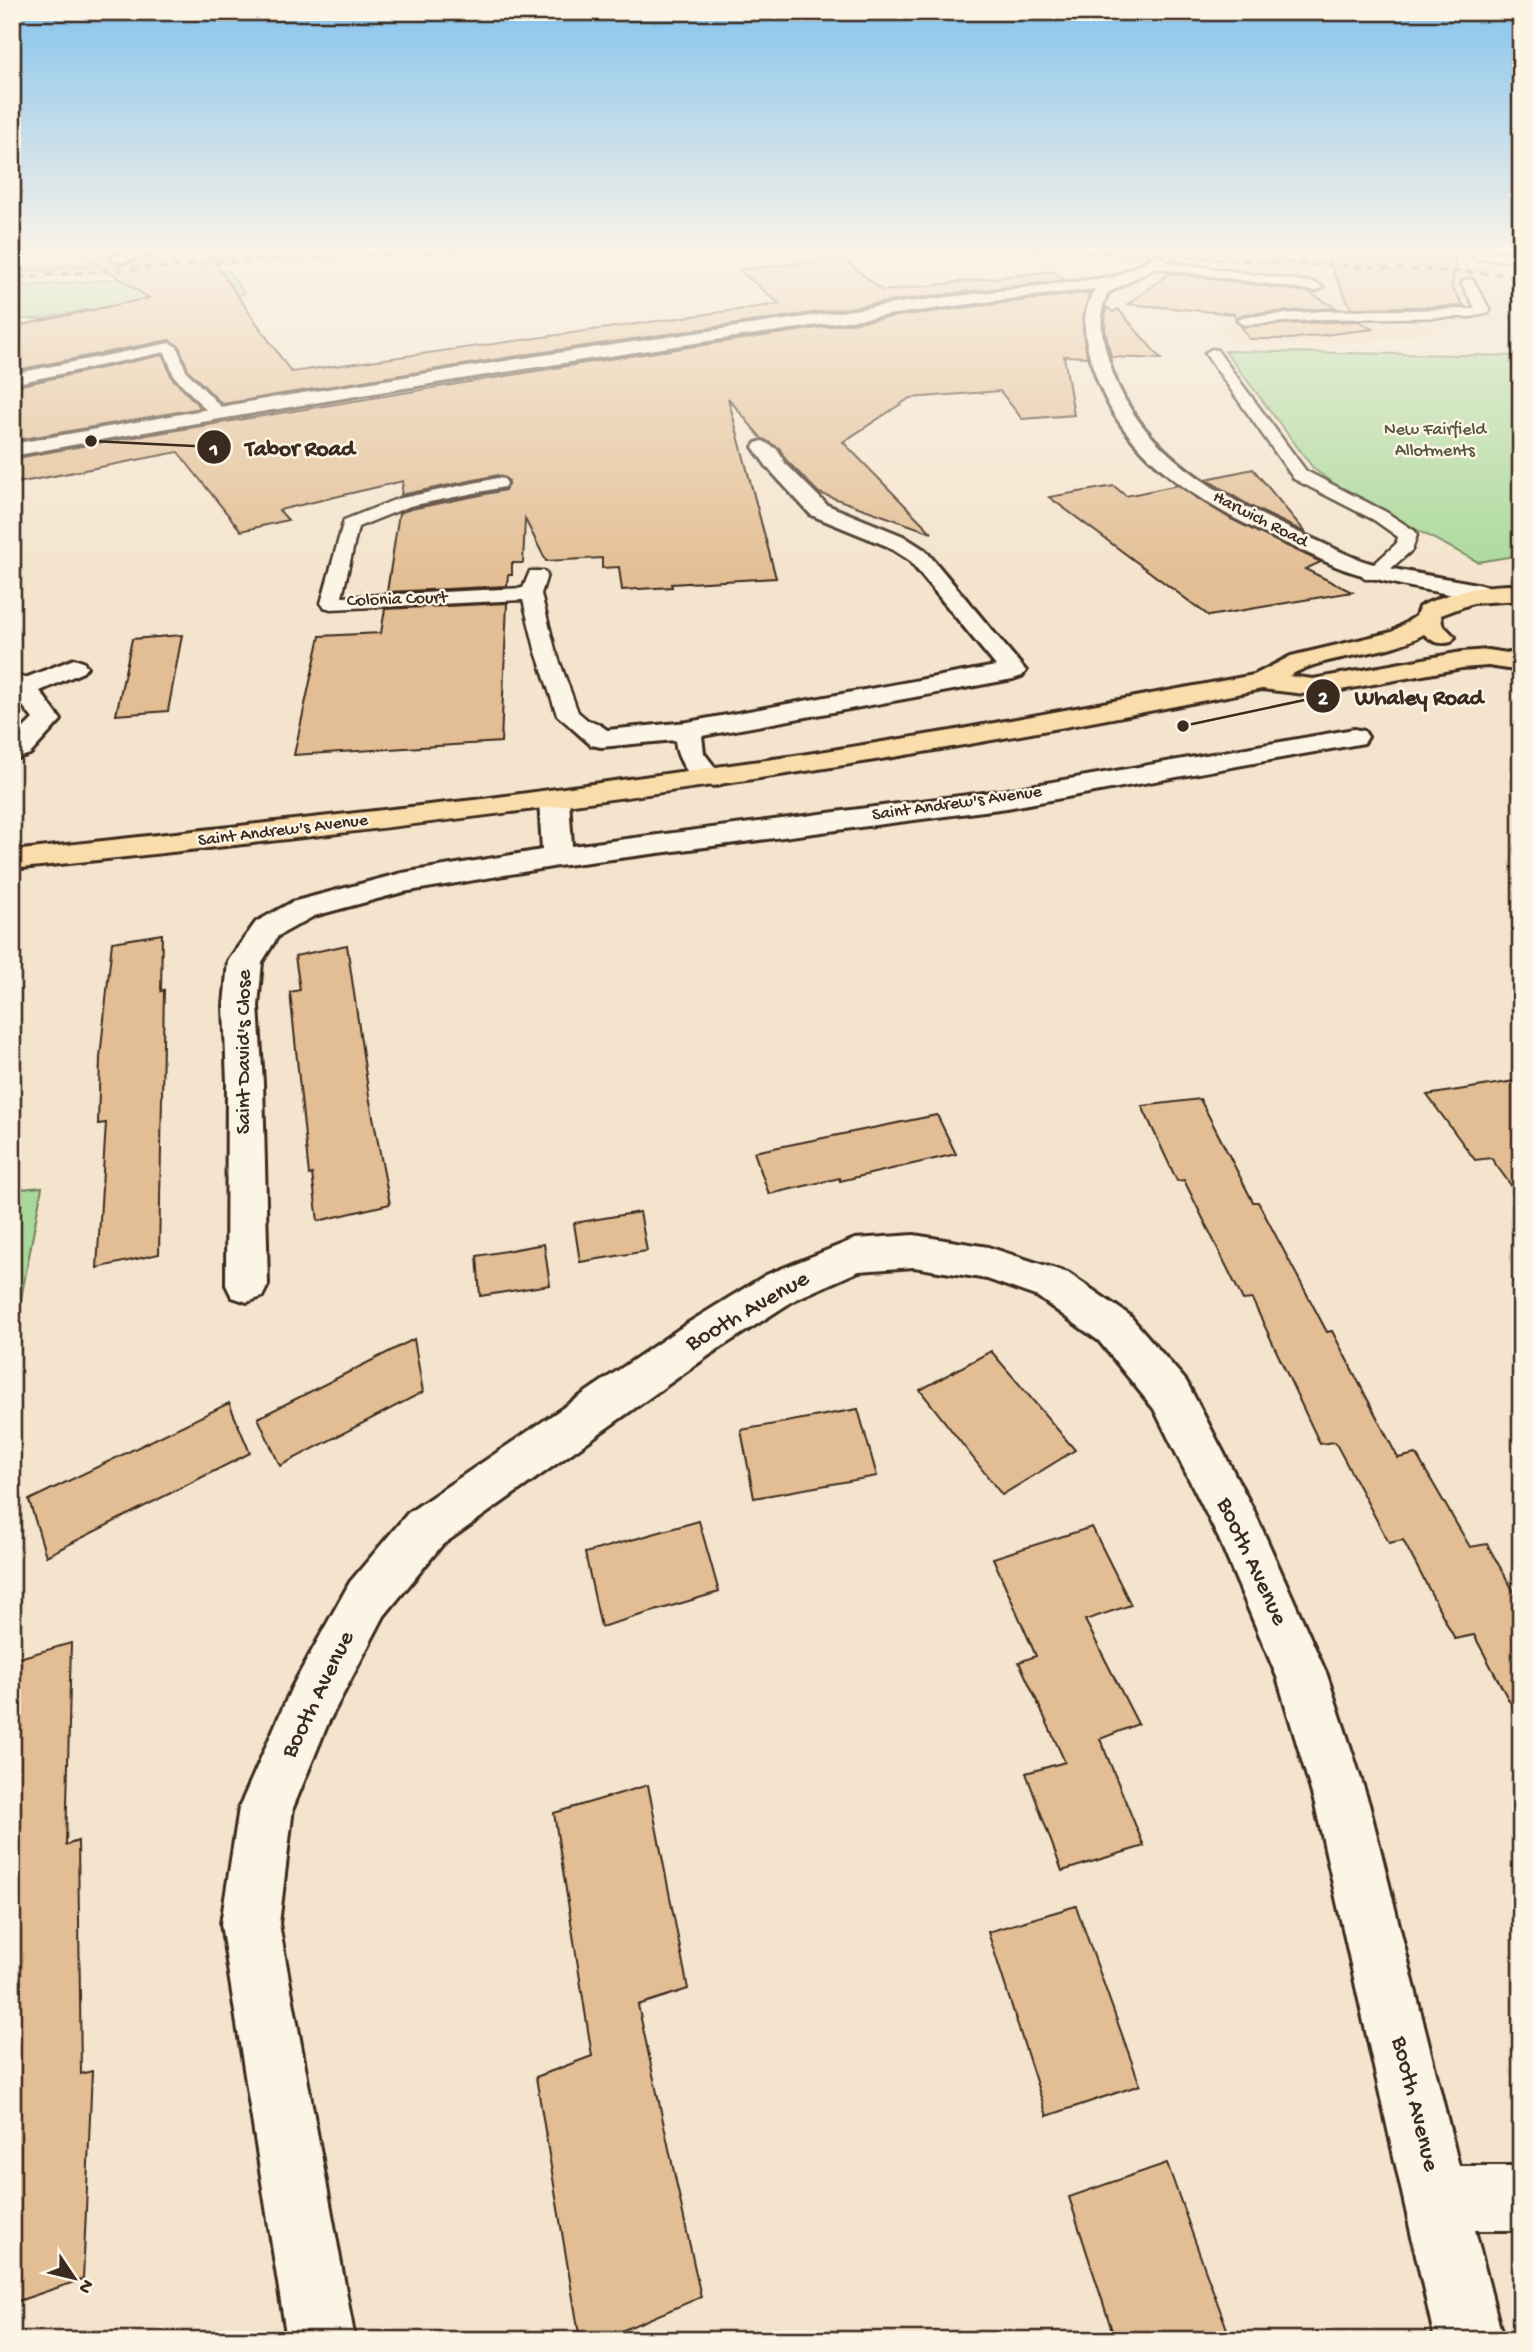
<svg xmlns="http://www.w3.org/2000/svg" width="1533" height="2352" viewBox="0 0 1533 2352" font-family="'Gochi Hand',sans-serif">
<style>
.built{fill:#efd9bc}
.green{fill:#a9d99a;stroke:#72825c;stroke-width:2}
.building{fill:#e3be94;stroke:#3b2a1e;stroke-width:2}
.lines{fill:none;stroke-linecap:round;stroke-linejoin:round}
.service-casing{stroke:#3b2a1e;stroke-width:5}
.minor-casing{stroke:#3b2a1e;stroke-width:6}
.tertiary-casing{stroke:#3b2a1e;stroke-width:6}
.primary-casing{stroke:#3b2a1e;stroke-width:6}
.service{fill:#fcf5e5;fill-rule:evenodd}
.minor{fill:#fcf5e5;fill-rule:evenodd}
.tertiary{fill:#fcf5e5;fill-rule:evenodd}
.primary{fill:#fbdcab;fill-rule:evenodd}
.rail-casing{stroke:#3b2a1e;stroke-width:3.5}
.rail{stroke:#fcf5e5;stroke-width:2.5;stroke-dasharray:7;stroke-linecap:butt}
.labels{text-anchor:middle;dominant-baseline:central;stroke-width:5;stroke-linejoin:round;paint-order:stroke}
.far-park-label{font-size:18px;fill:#56563d;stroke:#fcf5e5}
.far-street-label{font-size:18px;fill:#3b2a1e;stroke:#fcf5e5}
.street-label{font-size:21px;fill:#3b2a1e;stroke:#fcf5e5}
.near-street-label{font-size:24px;fill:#3b2a1e;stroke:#fcf5e5}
.leader{fill:none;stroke:#3b2a1e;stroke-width:2.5}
.callout-dot{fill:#3b2a1e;stroke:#fcf5e5;stroke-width:2.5}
.mark-label{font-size:21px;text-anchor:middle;font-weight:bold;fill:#fff}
.callout-label{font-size:23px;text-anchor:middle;font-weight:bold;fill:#3b2a1e;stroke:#fcf5e5;stroke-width:5;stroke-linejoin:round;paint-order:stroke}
</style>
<rect width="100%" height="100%" fill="#f4e4cd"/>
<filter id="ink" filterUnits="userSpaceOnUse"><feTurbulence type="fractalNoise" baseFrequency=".0143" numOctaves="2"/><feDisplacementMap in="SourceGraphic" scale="14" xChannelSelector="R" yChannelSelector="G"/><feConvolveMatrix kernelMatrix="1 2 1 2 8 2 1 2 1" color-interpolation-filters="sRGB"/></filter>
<g filter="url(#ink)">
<g class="built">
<polygon points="93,249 311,249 12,269 12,265"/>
<polygon points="1240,269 1502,283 1521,305 1521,319 1392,339 1317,345 1225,341 1221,324 1234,272"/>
</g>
<g class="green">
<polygon points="311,249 357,249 12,273 12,269"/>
<polygon points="229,271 244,294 147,309 84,310 39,319 12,319 12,287"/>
<polygon points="1225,351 1521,356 1521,555 1478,562 1345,492 1314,469"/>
<polygon points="42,1187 12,1347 12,1190"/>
</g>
<g class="building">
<polygon points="76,249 132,249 110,255 110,261 118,266 176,249 205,249 291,372 780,304 739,270 842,258 883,291 1052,271 1066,280 908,299 530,354 222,404 188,370 179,346 169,340 12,371 12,327 149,298"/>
<polygon points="1322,249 1457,249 1452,288 1464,306 1351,308"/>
<polygon points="1170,273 1308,292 1336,308 1244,314 1236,318 1234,314 1128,304"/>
<polygon points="1085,293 1089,296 1083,319 1087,357 1064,356 1074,415 1022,419 1000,391 910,398 843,442 932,533 819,493 786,460 779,448 762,439 728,398 776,578 671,584 672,587 622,590 619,567 602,568 602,558 546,561 525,519 523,563 512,563 512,575 508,575 507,586 387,592 399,513 411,509 505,490 509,481 498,475 401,495 403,481 279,510 288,520 241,531 178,452 12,484 12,459 98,443 616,358 898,316"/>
<polygon points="1106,307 1113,312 1118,309 1161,359 1111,357 1105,331"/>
<polygon points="1359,321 1373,329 1290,339 1249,339 1241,326"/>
<polygon points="163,355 172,378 201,408 12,441 12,387"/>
<polygon points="1253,469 1306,533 1252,507 1206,479"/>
<polygon points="1178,485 1231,519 1321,562 1305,569 1352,592 1209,616 1049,497 1114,486 1126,496"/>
<polygon points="507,603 501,742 294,755 320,636 381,633 385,609"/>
<polygon points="182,635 168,711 116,715 132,639"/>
<polygon points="162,934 161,991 164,990 159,1254 97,1268 106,1123 98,1124 100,1058 112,942"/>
<polygon points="347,945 369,1096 390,1204 318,1221 312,1174 309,1175 290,992 300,990 295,956"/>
<polygon points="1521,1080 1521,1199 1491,1158 1475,1160 1427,1095"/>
<polygon points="1200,1099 1253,1202 1258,1202 1327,1332 1332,1331 1398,1458 1416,1454 1470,1547 1487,1544 1521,1604 1521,1723 1474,1635 1455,1639 1403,1540 1389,1543 1335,1442 1320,1444 1252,1299 1243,1300 1184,1180 1177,1181 1142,1106"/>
<polygon points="937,1115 956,1154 840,1181 840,1178 769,1194 754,1152"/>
<polygon points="640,1212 647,1251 580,1262 574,1223"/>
<polygon points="544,1244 550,1285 480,1296 477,1256"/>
<polygon points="414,1339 423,1392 280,1466 258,1418"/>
<polygon points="991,1351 1075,1450 1002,1495 920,1390"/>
<polygon points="229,1403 250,1453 46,1556 29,1500"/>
<polygon points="858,1409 877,1476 754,1498 741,1430"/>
<polygon points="699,1521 719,1592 601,1627 585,1553"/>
<polygon points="1092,1527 1131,1605 1085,1620 1138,1724 1100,1739 1144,1846 1062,1871 1026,1773 1065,1762 1019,1662 1036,1656 993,1558"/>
<polygon points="71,1643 66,1845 78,1841 81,2074 92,2071 83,2279 12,2303 12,1660"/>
<polygon points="648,1785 688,1989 638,2005 701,2297 600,2340 580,2340 536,2077 592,2056 554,1813"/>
<polygon points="1076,1906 1140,2085 1047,2116 988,1932"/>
<polygon points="1167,2163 1205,2269 1231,2340 1115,2340 1069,2197"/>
</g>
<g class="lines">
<defs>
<g id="service">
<polygon points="147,249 174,249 117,263 111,259 112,256"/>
<polygon points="1464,249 1512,253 1518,257 1512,261 1477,259"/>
<polygon points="1153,260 1316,283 1323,287 1316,291 1148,267 1147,264"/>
<polygon points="1468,279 1473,280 1490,310 1488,313 1471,317 1324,319 1244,325 1237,321 1244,317 1324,311 1471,309 1475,308 1461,283"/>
<polygon points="170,343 177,347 186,371 224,410 226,413 224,416 212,416 174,376 165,352 12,384 12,374"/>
<polygon points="1212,349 1217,350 1306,471 1386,512 1415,531 1417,535 1412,550 1379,579 1365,579 1362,575 1396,544 1398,537 1374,520 1294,479 1205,353"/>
<polygon points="498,478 504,479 507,483 504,487 410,506 358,527 342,597 523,588 530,571 544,571 547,575 541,594 555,649 578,712 597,728 594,733 578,733 557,715 535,649 523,600 331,609 324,607 321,603 344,520 397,499"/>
</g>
<g id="minor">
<path d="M763,441L778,450L784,462L827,505L903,536L925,550L1026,671L1022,676L1013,679L702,736L704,753L724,779L720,785C695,791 677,762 675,740L601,747L591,745L572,728L576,722C590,719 596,722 607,730L688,722L996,666L909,560L887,546L811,515L768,468L753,447L756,443Z"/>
<polygon points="74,659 83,662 87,667 83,672 40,691 61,720 30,754 12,760 12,740 33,719 12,692 12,674 25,678"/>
<polygon points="1354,729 1364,731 1368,737 1364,743 1007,808 558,866 403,892 314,916 278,936 262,962 258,1006 263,1083 268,1285 262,1297 247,1302 232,1297 226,1285 227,1083 224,1006 228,961 256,922 292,902 402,873 542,850 539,800 544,794 554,791 564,794 569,800 572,846 1007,790"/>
<polygon points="914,1235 988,1247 1068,1273 1129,1315 1186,1381 1254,1511 1327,1675 1369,1804 1459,2166 1521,2166 1521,2230 1475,2230 1503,2340 1435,2340 1315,1804 1277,1677 1219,1539 1154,1409 1099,1341 1038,1297 987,1279 914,1267 859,1271 796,1299 718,1349 442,1545 384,1616 328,1723 293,1808 279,1924 355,2340 287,2340 221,1924 239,1808 292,1687 350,1582 408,1513 688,1323 766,1275 855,1239"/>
</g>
<path id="tertiary" d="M1170,249H1189L1108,293C1095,317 1104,346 1112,371C1142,457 1232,503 1311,538C1330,546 1349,557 1370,563C1411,575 1454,578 1495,588L1499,593L1495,598L1487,600C1442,593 1396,586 1352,572C1332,566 1313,555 1294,547C1212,511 1122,461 1094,370C1085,343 1079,315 1095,289C963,303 833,323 702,342C471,376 241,414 12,456V444L271,398L530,357L908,302L1114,277Z"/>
<path id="primary" d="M1509,585L1521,586V600L1473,603L1441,615L1442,624L1455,637L1451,642C1439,645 1433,642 1424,634C1382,658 1330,652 1289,676L1313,679L1462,652L1488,650L1521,655V671L1488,666L1462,668L1313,695L1262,689C1106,720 950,749 793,773C534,812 273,842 12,869V851L483,799L795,756L951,731L1254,675L1291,656L1392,632L1416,616L1419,607C1448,592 1477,586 1509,585Z"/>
</defs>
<use href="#service" class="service-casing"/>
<use href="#minor" class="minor-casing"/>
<use href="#tertiary" class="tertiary-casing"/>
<use href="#primary" class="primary-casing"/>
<use href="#service" class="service"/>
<use href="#minor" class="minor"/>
<use href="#tertiary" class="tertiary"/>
<use href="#primary" class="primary"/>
<defs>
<g id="rail">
<polyline points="937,249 1035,252"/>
<polyline points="1026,249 1521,275"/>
<polyline points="12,258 63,249"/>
<polyline points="12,278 257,260 491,249"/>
</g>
</defs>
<use href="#rail" class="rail-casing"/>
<use href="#rail" class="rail"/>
</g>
</g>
<linearGradient id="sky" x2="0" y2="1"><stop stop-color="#86c4ed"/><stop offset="0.43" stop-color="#faf3e8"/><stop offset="1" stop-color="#faf3e8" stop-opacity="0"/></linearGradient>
<rect width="1533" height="579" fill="url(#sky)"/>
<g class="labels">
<g class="far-park-label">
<text x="1435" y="430">New Fairfield<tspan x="1435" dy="21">Allotments</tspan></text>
</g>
<g class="far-street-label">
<text transform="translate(1260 520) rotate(27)">Harwich Road</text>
<text transform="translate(397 600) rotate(-2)">Colonia Court</text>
<text transform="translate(957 804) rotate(-8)">Saint Andrew's Avenue</text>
<text transform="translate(283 831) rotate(-7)">Saint Andrew's Avenue</text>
</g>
<g class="street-label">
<text transform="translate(245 1052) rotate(-90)">Saint David's Close</text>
</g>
<g class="near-street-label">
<text transform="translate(748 1312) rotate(-30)">Booth Avenue</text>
<text transform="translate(1251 1562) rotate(65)">Booth Avenue</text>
<text transform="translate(319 1695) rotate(-64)">Booth Avenue</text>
<text transform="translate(1414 2104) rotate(76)">Booth Avenue</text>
</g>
</g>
<path class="leader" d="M91 441L214 447M1183 726L1323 696"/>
<g class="callout-dot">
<circle cx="91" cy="441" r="7"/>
<circle cx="1183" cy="726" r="7"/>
<circle cx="214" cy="447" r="18"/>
<circle cx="1323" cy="696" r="18"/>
</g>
<g class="mark-label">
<text x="214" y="455">1</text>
<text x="1323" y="704">2</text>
</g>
<g class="callout-label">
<text x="300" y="455">Tabor Road</text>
<text x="1419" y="704">Whaley Road</text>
</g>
<rect width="1533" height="2352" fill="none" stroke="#fcf5e5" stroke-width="42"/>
<rect x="21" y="21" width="1491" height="2310" fill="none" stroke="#3b2a1e" stroke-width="2.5" filter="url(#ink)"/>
<g transform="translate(74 2278) rotate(125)" stroke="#fcf5e5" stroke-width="5" paint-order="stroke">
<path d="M0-5L12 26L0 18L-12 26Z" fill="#3b2a1e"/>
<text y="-10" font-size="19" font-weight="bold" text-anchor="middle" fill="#3b2a1e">N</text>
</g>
</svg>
